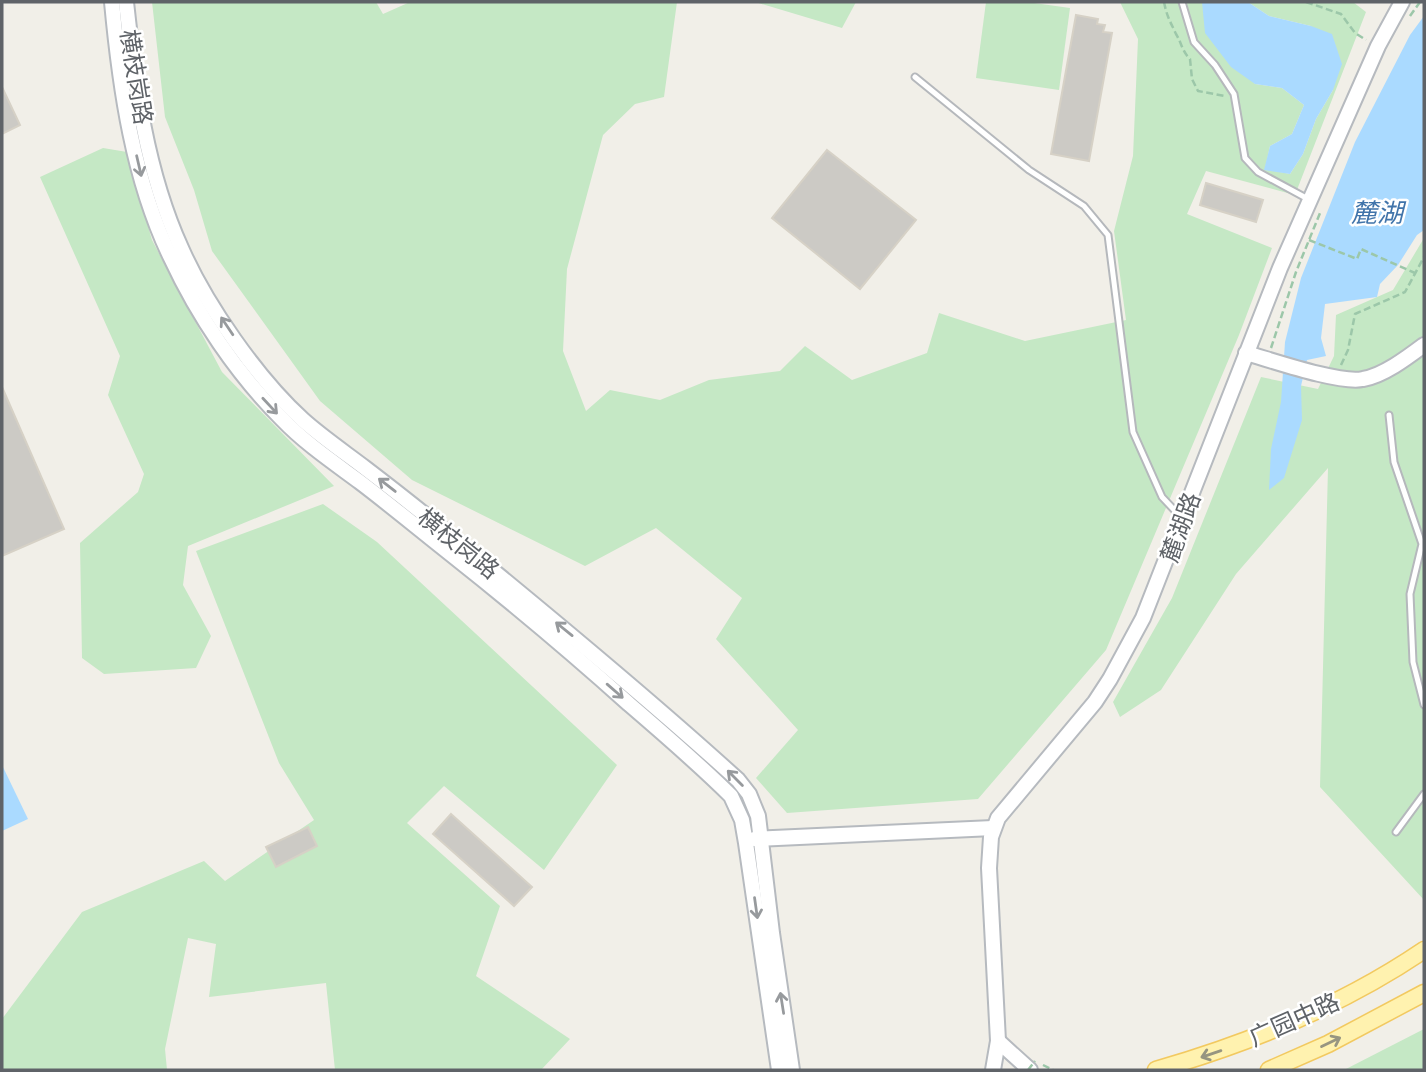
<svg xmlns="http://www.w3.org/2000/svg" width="1426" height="1072" viewBox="0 0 1426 1072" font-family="Mulish,'Noto Sans SC',sans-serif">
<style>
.green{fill:#c5e8c5}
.water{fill:#aadaff}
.building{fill:#cccac5;stroke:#d6d1c6;stroke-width:2}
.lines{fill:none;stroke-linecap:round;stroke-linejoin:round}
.lane-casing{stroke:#b5b8bc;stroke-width:9}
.secondary-casing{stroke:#b6babf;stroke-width:18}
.primary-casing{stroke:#f2c960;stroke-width:19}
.path{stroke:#9cc7a9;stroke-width:2.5;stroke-dasharray:7 3.5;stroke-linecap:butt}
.lane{stroke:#fff;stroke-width:5}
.secondary{stroke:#fff;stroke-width:14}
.primary{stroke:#fff2af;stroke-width:16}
.path-bridge{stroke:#9cc7a9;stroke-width:2.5;stroke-dasharray:7 3.5;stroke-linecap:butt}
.oneway{stroke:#979a9d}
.oneway2{stroke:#979581}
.labels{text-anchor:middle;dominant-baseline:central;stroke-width:5;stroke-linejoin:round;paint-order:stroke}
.street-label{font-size:24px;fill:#5f6368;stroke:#fff}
.water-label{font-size:26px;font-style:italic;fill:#4174aa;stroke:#fff}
</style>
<rect width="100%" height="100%" fill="#f1efe8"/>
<g class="green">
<polygon points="152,2 376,2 383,14 410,2 677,2 664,97 635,104 603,135 567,269 563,351 586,411 610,390 660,400 709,380 780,371 805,346 852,380 927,353 939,313 1025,341 1126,320 1114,231 1133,156 1138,39 1120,2 1203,2 1255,84 1282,88 1304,105 1292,134 1270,146 1265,169 1290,174 1303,154 1316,119 1333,90 1311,26 1269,16 1248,2 1353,2 1366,12 1295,195 1206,171 1187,214 1272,248 1239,335 1106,650 978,799 787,813 756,778 798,730 716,639 742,598 656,528 585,566 412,480 320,401 212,251 194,190 165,117"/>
<polygon points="755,2 856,2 842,28"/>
<polygon points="986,2 1027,2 1070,8 1059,90 976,78"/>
<polygon points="103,148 127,152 152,240 222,372 334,486 188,546 183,585 211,636 196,668 104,674 82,658 80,543 138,492 144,474 108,395 120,356 40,177"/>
<polygon points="1424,238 1424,900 1320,787 1328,468 1236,574 1161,690 1120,717 1113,702 1172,598 1261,377 1318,389 1334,356 1336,315 1393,290"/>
<polygon points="323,504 377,542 617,765 544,870 444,786 407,823 500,906 476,976 570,1039 541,1070 335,1070 326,983 209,997 216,944 188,938 165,1049 167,1070 2,1070 2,1019 82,912 204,861 225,881 314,820 279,763 196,551"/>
<polygon points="1424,1029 1424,1070 1344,1070"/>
</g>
<g class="water">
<polygon points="1202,2 1248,2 1269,16 1311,26 1332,34 1342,64 1333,90 1316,119 1303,154 1290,174 1264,170 1270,146 1292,134 1304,105 1282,88 1255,84 1231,67 1205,33"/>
<polygon points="1424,16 1424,230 1417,235 1398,265 1380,284 1377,297 1325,304 1321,338 1326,356 1307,360 1301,386 1302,420 1284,478 1269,490 1271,449 1281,402 1285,342 1301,278 1355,142 1410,35"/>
<polygon points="2,765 28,819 2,831"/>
</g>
<g class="building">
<polygon points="1076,15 1098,19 1097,24 1105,25 1103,32 1112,33 1089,161 1051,154"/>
<polygon points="2,87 20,125 2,134"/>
<polygon points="827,150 916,220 860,289 772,218"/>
<polygon points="1206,183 1263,200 1256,222 1200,205"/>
<polygon points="2,387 64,529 2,556"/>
<polygon points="451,814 532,887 514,906 433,834"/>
<polygon points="308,827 317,846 276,867 266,847"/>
</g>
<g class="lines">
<defs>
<g id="lane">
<polyline points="1182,2 1194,42 1215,65 1234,94 1245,158 1258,172 1308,199"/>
<polyline points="915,77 1029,170 1084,206 1108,235 1133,432 1162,497 1179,515"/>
<polyline points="1389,415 1394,462 1422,544 1410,594 1413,662 1424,705"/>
<polyline points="1396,832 1424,794"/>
</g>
<g id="secondary">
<path d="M112,2C120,88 133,180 171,258C198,316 237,374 282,419C305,443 333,462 360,482C389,504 418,528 447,551C509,600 570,651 629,704C664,734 699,764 731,796L742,820L746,843L779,1070"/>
<path d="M126,2C135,85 146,171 181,248C206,305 257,378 303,420C322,437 344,452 365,468C399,494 432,520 464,547C557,623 649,699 738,780L749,794L758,816L772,933L792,1070"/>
<path d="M1246,353C1271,360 1340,384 1363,379C1383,376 1408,357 1424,345"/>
<polyline points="754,839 993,828"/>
<polyline points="998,1041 1030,1070"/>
<polyline points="993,1070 998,1041 989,868 991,837 998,818 1095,702 1110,679 1143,618 1280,268 1378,46 1402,2"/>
</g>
<g id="primary">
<path d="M1156,1070C1250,1043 1343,1005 1424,950"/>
<polyline points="1269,1070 1328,1044 1424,993"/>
</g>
</defs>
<use href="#lane" class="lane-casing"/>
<use href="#secondary" class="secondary-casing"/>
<use href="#primary" class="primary-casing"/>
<g class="path">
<path d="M1164,2C1167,17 1170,21 1176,34C1182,44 1182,51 1190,59L1192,79L1198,91L1225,96"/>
<polyline points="1306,2 1341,14 1355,33 1366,40"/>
<polyline points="1410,16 1420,2"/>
<polyline points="1309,240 1357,259 1361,249 1415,273"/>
<polyline points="1271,348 1296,272 1320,213"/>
<polyline points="1341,365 1348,350 1355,314 1405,292 1424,257"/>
<polyline points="1043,1065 1053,1070"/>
</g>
<use href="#lane" class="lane"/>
<use href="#secondary" class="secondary"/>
<use href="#primary" class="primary"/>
<polyline class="path-bridge" points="1028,1070 1035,1061"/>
</g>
<defs><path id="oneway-shaft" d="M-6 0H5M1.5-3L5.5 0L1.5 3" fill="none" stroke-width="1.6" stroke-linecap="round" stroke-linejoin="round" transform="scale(1.75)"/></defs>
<g class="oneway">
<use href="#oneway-shaft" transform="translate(139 166) rotate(77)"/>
<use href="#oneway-shaft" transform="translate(227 326) rotate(-124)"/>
<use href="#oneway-shaft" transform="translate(270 406) rotate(47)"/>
<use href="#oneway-shaft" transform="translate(387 485) rotate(-142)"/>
<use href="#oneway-shaft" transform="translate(564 629) rotate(-141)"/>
<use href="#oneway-shaft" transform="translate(615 691) rotate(41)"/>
<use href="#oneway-shaft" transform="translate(735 778) rotate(-135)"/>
<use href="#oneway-shaft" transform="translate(756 908) rotate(82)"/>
<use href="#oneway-shaft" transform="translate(782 1003) rotate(-99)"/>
</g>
<g class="oneway2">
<use href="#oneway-shaft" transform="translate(1331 1042) rotate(-26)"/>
<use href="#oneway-shaft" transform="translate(1211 1054) rotate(161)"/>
</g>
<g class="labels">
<g class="street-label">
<text transform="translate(137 77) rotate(81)">横枝岗路</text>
<text transform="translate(1180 527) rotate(-70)">麓湖路</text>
<text transform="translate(459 543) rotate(39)">横枝岗路</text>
<text transform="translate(1294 1019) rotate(-24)">广园中路</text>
</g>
<g class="water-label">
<text x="1377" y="212">麓湖</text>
</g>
</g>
<rect width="1426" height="1072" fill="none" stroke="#5f6368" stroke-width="7"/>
</svg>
